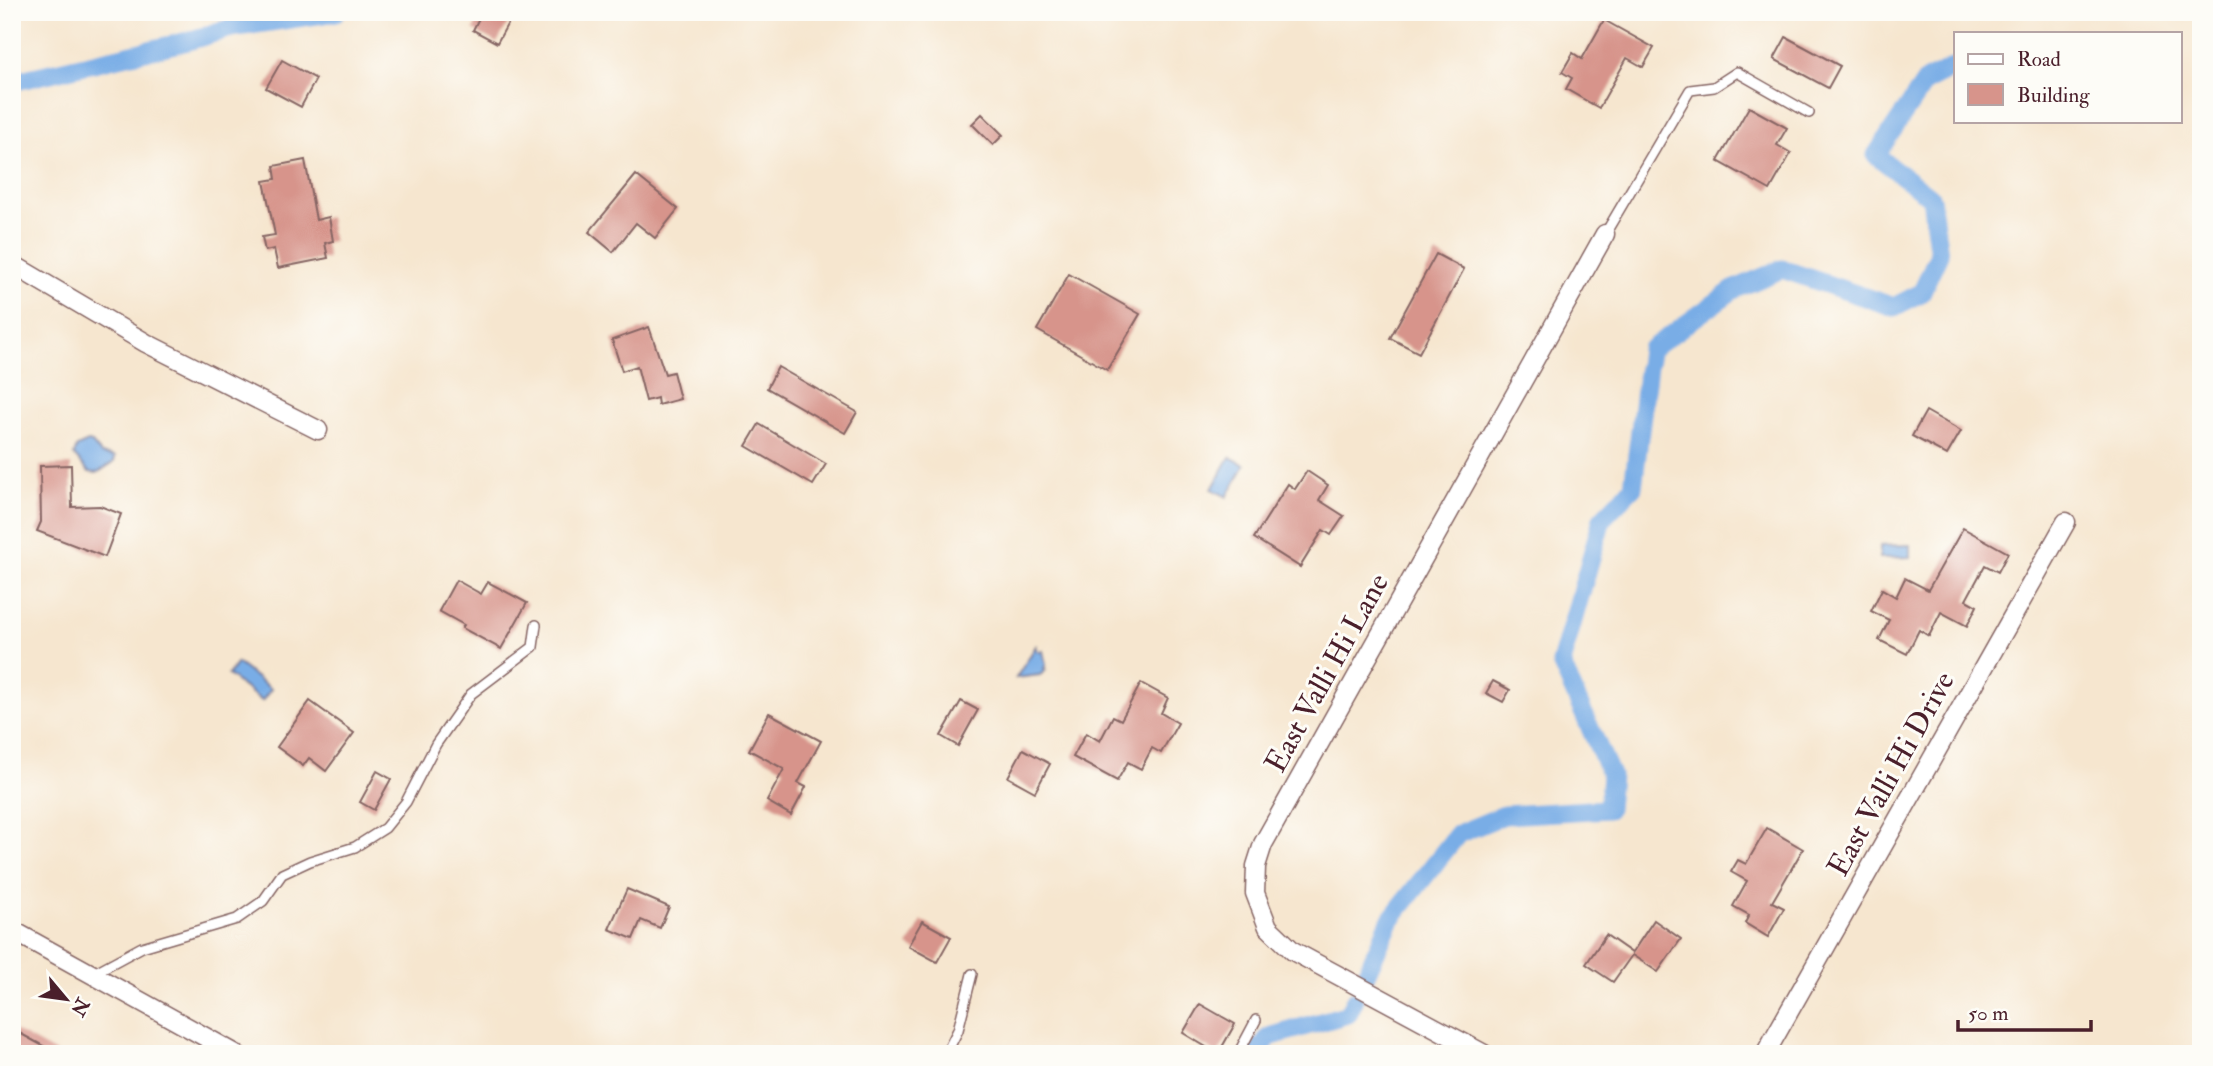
<svg xmlns="http://www.w3.org/2000/svg" width="2213" height="1066" viewBox="0 0 2213 1066" font-family="'IM FELL Double Pica',serif">
<style>
.water{fill:#79ade6;stroke:#626688;stroke-width:2}
.lines{fill:none;stroke-linecap:round;stroke-linejoin:round}
.canal{stroke:#79ade6;stroke-width:19}
.building{fill:#d7948b}
.lane-casing{stroke:#866564;stroke-width:12}
.street-casing{stroke:#866564;stroke-width:21}
.lane{stroke:#fff;stroke-width:9}
.street{stroke:#fff;stroke-width:18}
.labels{text-anchor:middle;dominant-baseline:central;stroke-width:6;stroke-linejoin:round;paint-order:stroke}
.street-label{font-size:30px;fill:#4a1f2b;stroke:#fdfcf7}
</style>
<rect width="100%" height="100%" fill="#fdfcf7"/>
<filter id="ink" filterUnits="userSpaceOnUse"><feTurbulence type="fractalNoise" baseFrequency=".0143" numOctaves="2"/><feDisplacementMap in="SourceGraphic" scale="14" xChannelSelector="R" yChannelSelector="G"/><feConvolveMatrix kernelMatrix="1 2 1 2 8 2 1 2 1" color-interpolation-filters="sRGB"/></filter>
<filter id="wash" filterUnits="userSpaceOnUse"><feTurbulence type="fractalNoise" baseFrequency=".00686" numOctaves="4" result="noise"/><feDisplacementMap in="SourceGraphic" scale="28" xChannelSelector="R" yChannelSelector="G"/><feGaussianBlur stdDeviation="1.57" result="paint"/><feColorMatrix in="noise" values="0 0 0 0 0 0 0 0 0 0 0 0 0 0 0 0 0 1.4 0 .05"/><feComposite in="paint" operator="in"/></filter>
<g filter="url(#wash)">
<rect width="100%" height="100%" fill="#f6e6cf"/>
<g class="water">
<polygon points="88,442 92,443 101,454 115,457 114,462 97,473 89,472 74,455 77,447"/>
<polygon points="1230,457 1245,465 1227,497 1212,489"/>
<polygon points="1910,545 1910,557 1880,558 1880,546"/>
<polygon points="1036,646 1038,652 1043,651 1046,665 1044,668 1046,670 1040,675 1016,678"/>
<polygon points="237,663 271,689 262,701 228,675"/>
</g>
<g class="lines">
<g class="canal">
<polyline points="12,82 188,41 231,28 336,12"/>
<polyline points="1366,974 1391,919 1458,834 1504,815 1608,809 1611,775 1561,663 1602,519 1633,487 1650,350 1733,290 1782,269 1894,307 1921,293 1939,254 1931,198 1876,155 1925,82 1956,66"/>
<polyline points="1256,1054 1269,1037 1348,1014 1354,1001"/>
</g>
</g>
<g id="blocks">
<g class="building">
<polygon points="482,12 514,12 497,43 473,30"/>
<polygon points="1604,20 1654,48 1643,67 1627,58 1599,108 1566,89 1572,78 1562,72 1573,53 1582,59"/>
<polygon points="1786,37 1840,66 1828,88 1774,59"/>
<polygon points="282,60 316,79 301,107 266,88"/>
<polygon points="1749,107 1787,128 1777,145 1791,153 1770,190 1718,161"/>
<polygon points="982,114 1003,135 993,145 972,124"/>
<polygon points="305,160 316,220 329,217 333,241 325,243 328,258 278,268 274,249 265,251 262,237 275,235 264,181 276,179 274,166"/>
<polygon points="636,175 678,209 655,238 636,223 613,252 589,232"/>
<polygon points="1436,254 1464,269 1419,353 1390,338"/>
<polygon points="1069,274 1140,314 1107,370 1037,330"/>
<polygon points="649,327 665,374 673,372 680,399 658,405 657,398 646,401 637,366 622,371 612,340"/>
<polygon points="778,367 857,412 845,433 767,388"/>
<polygon points="1926,411 1961,431 1947,455 1912,436"/>
<polygon points="759,424 826,464 813,485 746,446"/>
<polygon points="71,465 72,507 100,506 121,514 105,557 37,531 41,522 40,466"/>
<polygon points="1307,471 1328,485 1319,500 1344,516 1331,535 1323,530 1300,567 1254,538 1288,484 1295,489"/>
<polygon points="1963,528 2008,553 1998,572 1985,565 1966,600 1977,606 1967,626 1941,612 1929,636 1919,630 1907,654 1879,640 1889,620 1871,611 1882,589 1896,597 1905,578 1928,590"/>
<polygon points="456,580 481,594 488,582 527,603 501,649 462,628 464,625 439,611"/>
<polygon points="1493,681 1510,690 1503,702 1486,693"/>
<polygon points="1141,683 1168,698 1161,713 1178,723 1161,753 1152,748 1141,769 1128,762 1117,781 1073,757 1086,733 1100,741 1113,716 1121,720"/>
<polygon points="310,701 354,733 326,771 309,758 303,766 277,747"/>
<polygon points="961,701 978,710 958,746 941,736"/>
<polygon points="769,713 821,741 798,783 806,787 791,815 767,801 784,769 749,750"/>
<polygon points="1023,749 1050,764 1035,792 1008,777"/>
<polygon points="377,771 391,779 374,810 360,802"/>
<polygon points="1767,828 1803,849 1772,902 1784,908 1768,937 1745,923 1749,915 1733,906 1747,881 1731,872 1738,860 1746,864"/>
<polygon points="627,889 669,907 660,928 641,920 633,939 609,929"/>
<polygon points="1654,920 1681,939 1658,972 1632,955 1613,982 1586,964 1606,935 1632,953"/>
<polygon points="922,921 951,937 937,962 908,946"/>
<polygon points="1200,1004 1235,1024 1218,1054 1183,1033"/>
<polygon points="12,1029 58,1054 12,1054"/>
</g>
</g>
</g>
<g filter="url(#ink)">
<use href="#blocks" fill-opacity="0" stroke="#866564" stroke-width="2"/>
<g class="lines">
<defs>
<g id="lane">
<polyline points="1605,234 1690,90 1714,87 1737,72 1809,113"/>
<polyline points="92,974 142,947 237,919 263,901 282,874 310,861 355,847 385,828 406,802 436,744 471,694 533,647 536,625"/>
<polyline points="946,1054 958,1030 972,974"/>
<polyline points="1238,1054 1256,1020"/>
</g>
<g id="street">
<polyline points="12,264 146,343 318,430"/>
<polyline points="12,930 236,1054"/>
<polyline points="1484,1054 1293,951 1268,927 1255,893 1256,866 1263,844 1605,234"/>
<polyline points="1765,1054 2066,522"/>
</g>
</defs>
<use href="#lane" class="lane-casing"/>
<use href="#street" class="street-casing"/>
<use href="#lane" class="lane"/>
<use href="#street" class="street"/>
</g>
</g>
<g class="labels">
<g class="street-label">
<text transform="translate(1327 673) rotate(-61)">East Valli Hi Lane</text>
<text transform="translate(1891 774) rotate(-61)">East Valli Hi Drive</text>
</g>
</g>
<rect width="2213" height="1066" fill="none" stroke="#fdfcf7" stroke-width="42"/>
<rect x="1954" y="32" width="228" height="91" fill="#fdfcf7" stroke="#b5a4a5" stroke-width="2"/>
<rect x="1968" y="54" width="35" height="10" fill="#ffffff" stroke="#b5a4a5" stroke-width="2"/>
<text x="2017" y="66" font-size="21" fill="#4a1f2b">Road</text>
<rect x="1968" y="84" width="35" height="21" fill="#d7948b" stroke="#b5a4a5" stroke-width="2"/>
<text x="2017" y="102" font-size="21" fill="#4a1f2b">Building</text>
<g transform="translate(66 999) rotate(119)" stroke="#fdfcf7" stroke-width="5" paint-order="stroke">
<path d="M0-5L12 26L0 18L-12 26Z" fill="#4a1f2b"/>
<text y="-10" font-size="19" font-weight="bold" text-anchor="middle" fill="#4a1f2b">N</text>
</g>
<path d="M1958 1020v10h133v-10" fill="none" stroke="#4a1f2b" stroke-width="3.5"/>
<text x="1968" y="1020" font-size="21" fill="#4a1f2b" stroke="#fdfcf7" stroke-width="5" paint-order="stroke">50 m</text>
</svg>
